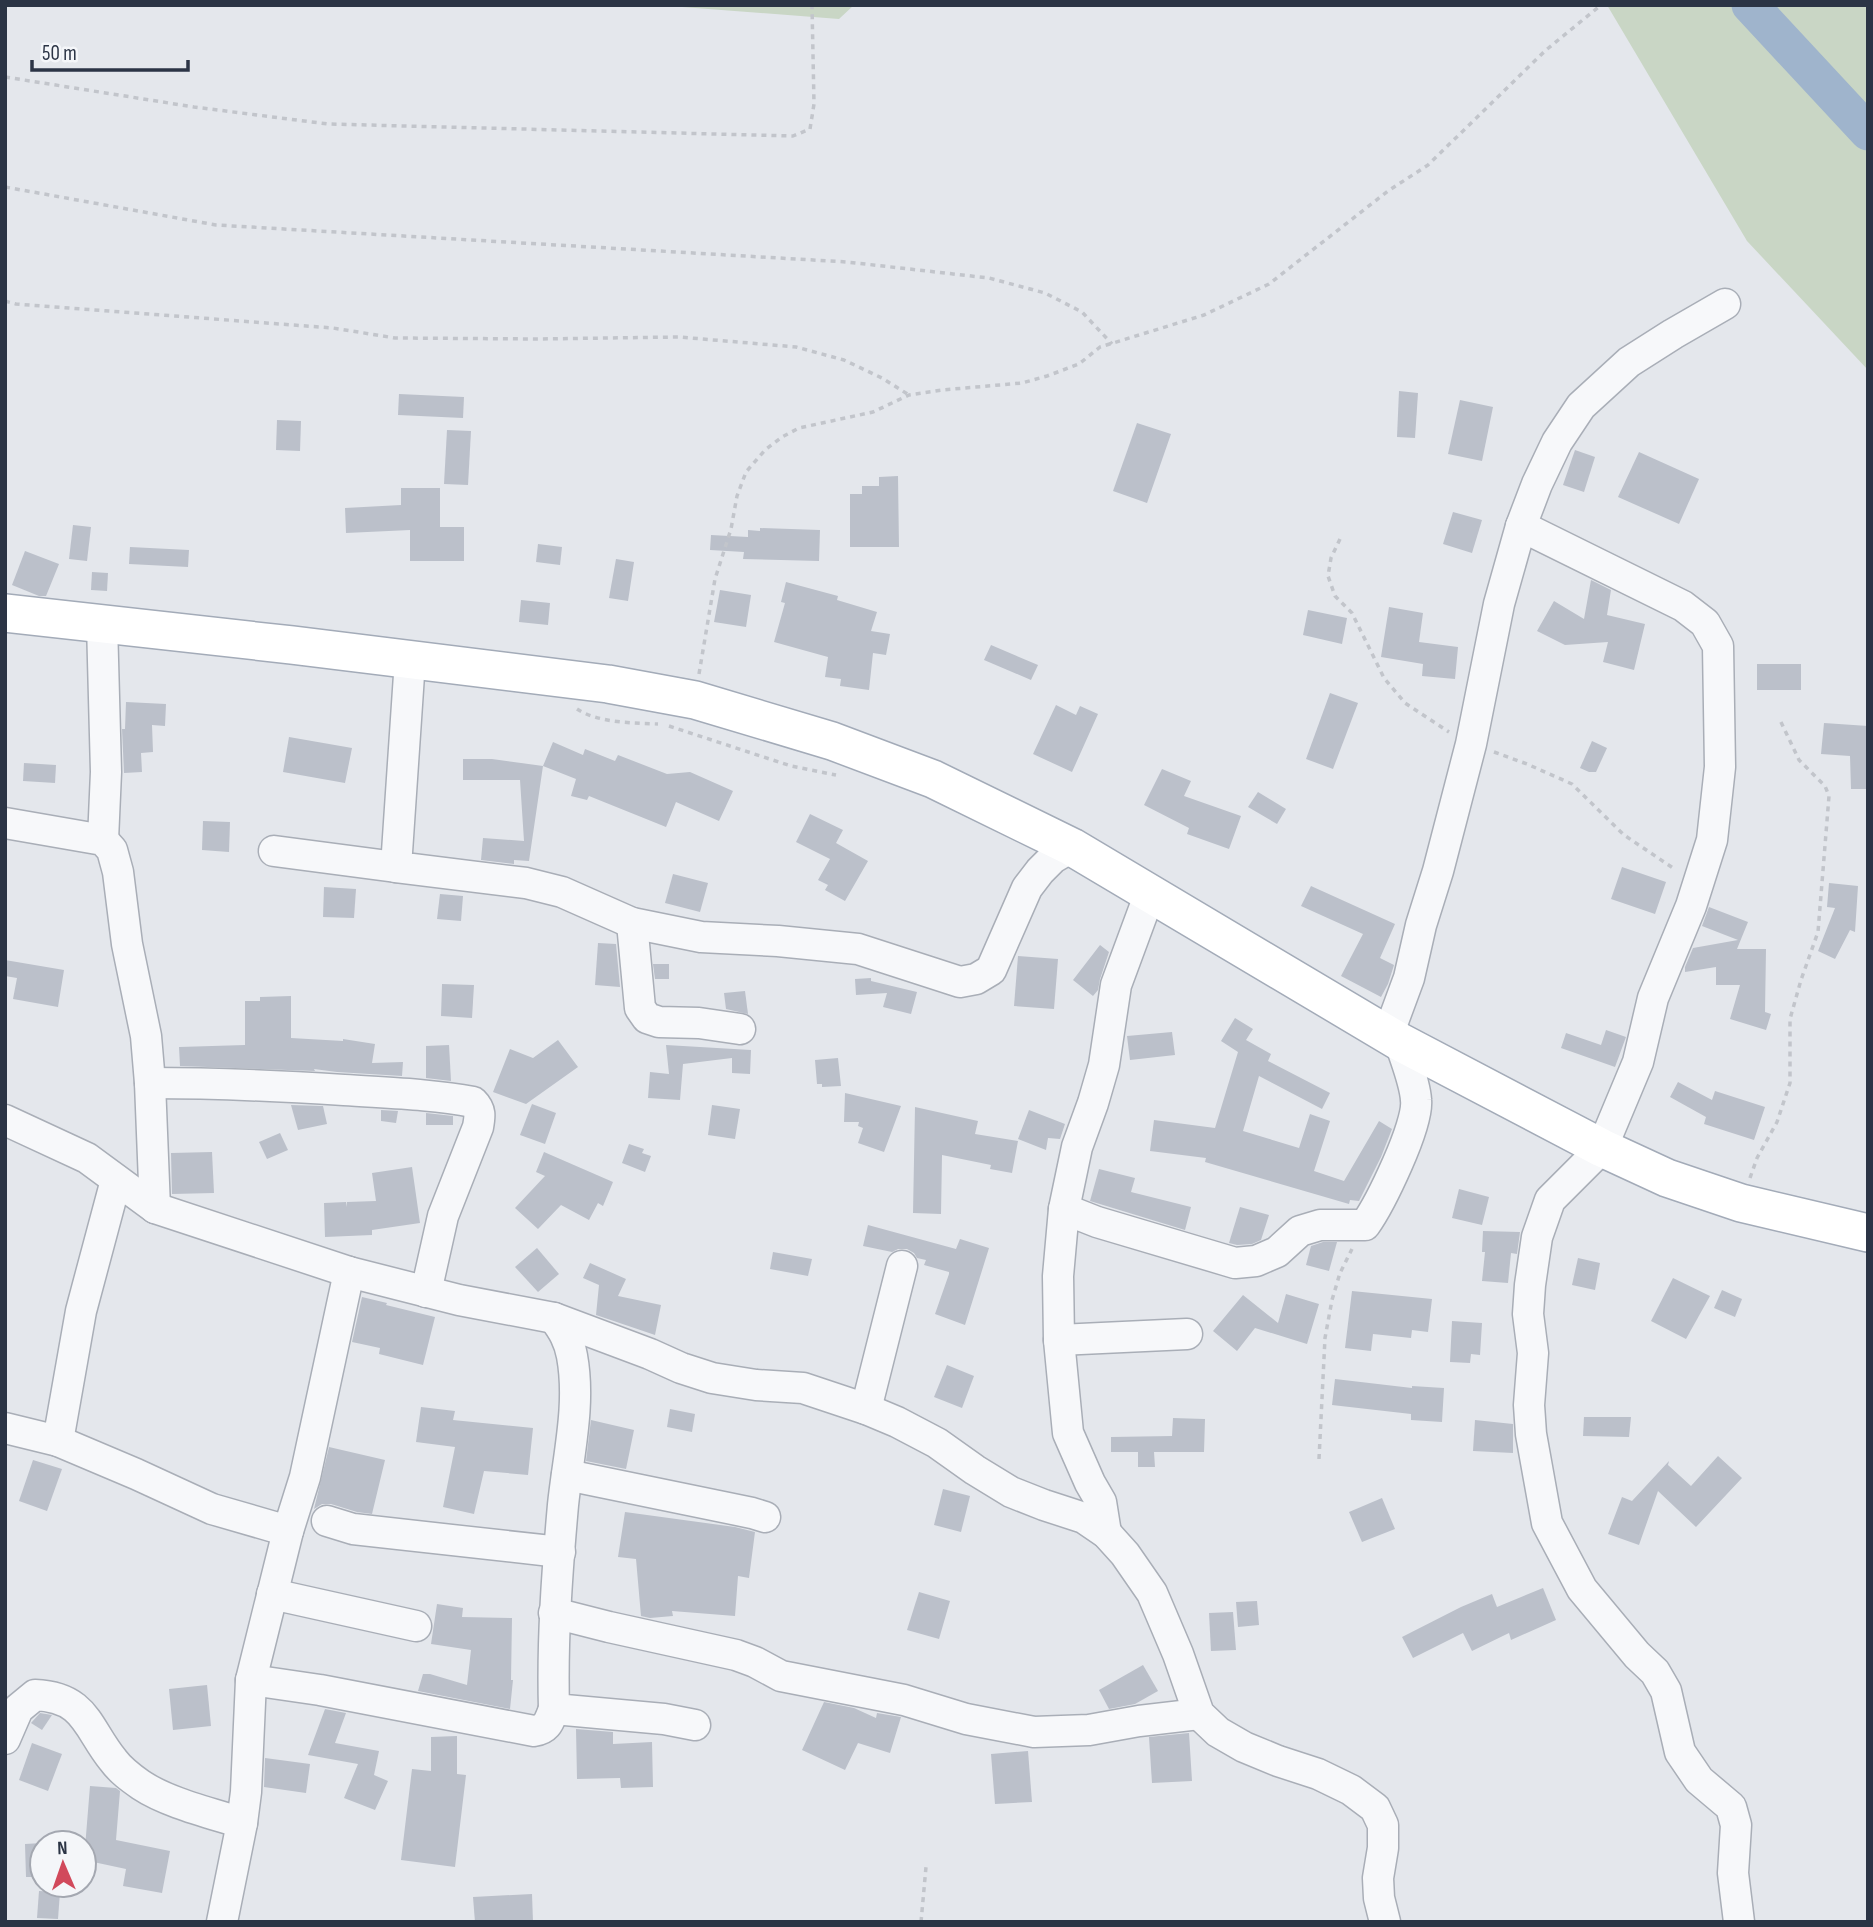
<svg xmlns="http://www.w3.org/2000/svg" width="1873" height="1927" viewBox="0 0 1873 1927" font-family="'Sofia Sans Condensed',sans-serif">
<style>
.green{fill:#c9d6c5}
.lines{fill:none;stroke-linecap:round;stroke-linejoin:round}
.river{stroke:#9fb4cc;stroke-width:37}
.building{fill:#bbc0ca}
.minor-casing{stroke:#a9aeb7;stroke-width:33}
.major-casing{stroke:#a3abb8;stroke-width:40}
.path{stroke:#c2c5cb;stroke-width:3.5;stroke-dasharray:5 5;stroke-linecap:butt}
.minor{stroke:#f7f8fa;stroke-width:30}
.major{stroke:#fff;stroke-width:37}
</style>
<rect width="100%" height="100%" fill="#e4e7ec"/>
<g class="green">
<polygon points="656,5 854,5 839,19"/>
<polygon points="1607,5 1868,5 1868,370 1747,241"/>
</g>
<g class="lines">
<polyline class="river" points="1750,5 1868,132"/>
</g>
<g class="building">
<polygon points="1399,391 1418,393 1415,438 1397,437"/>
<polygon points="399,394 464,397 463,418 398,415"/>
<polygon points="1460,400 1493,407 1482,461 1448,454"/>
<polygon points="277,420 301,421 300,451 276,450"/>
<polygon points="1137,423 1171,434 1147,503 1113,491"/>
<polygon points="447,430 471,431 468,485 444,484"/>
<polygon points="1575,450 1595,457 1584,492 1563,485"/>
<polygon points="1639,452 1699,479 1679,524 1618,497"/>
<polygon points="898,476 899,547 850,547 850,494 862,494 862,486 879,486 879,477"/>
<polygon points="401,488 440,488 440,527 464,527 464,561 410,561 410,530 346,533 345,508 401,505"/>
<polygon points="1453,512 1482,520 1472,553 1443,544"/>
<polygon points="73,525 91,527 87,561 69,559"/>
<polygon points="760,528 820,530 819,561 743,559 744,552 710,550 711,535 748,537 748,530 760,531"/>
<polygon points="538,544 562,547 560,565 536,562"/>
<polygon points="130,547 189,550 188,567 129,564"/>
<polygon points="25,551 59,564 46,596 39,596 12,585"/>
<polygon points="616,559 634,562 628,601 609,598"/>
<polygon points="92,572 108,573 107,591 91,590"/>
<polygon points="1591,580 1611,590 1607,615 1645,624 1634,670 1603,662 1608,642 1565,645 1537,631 1554,601 1584,619"/>
<polygon points="786,582 838,596 837,600 877,612 871,631 890,634 886,655 873,653 869,690 840,686 841,679 825,677 828,657 774,642 785,603 781,602"/>
<polygon points="720,590 751,595 746,627 714,622"/>
<polygon points="521,600 550,603 548,625 519,622"/>
<polygon points="1389,607 1423,613 1419,642 1458,647 1455,679 1422,676 1423,664 1381,657"/>
<polygon points="1308,610 1347,618 1342,644 1303,635"/>
<polygon points="991,645 1038,665 1031,680 984,660"/>
<rect x="1757" y="664" width="44" height="26"/>
<polygon points="1330,693 1358,703 1333,769 1306,759"/>
<polygon points="126,702 166,704 165,726 152,725 153,752 141,753 142,772 124,773 122,729 125,729"/>
<polygon points="1056,705 1076,715 1080,706 1098,714 1072,772 1033,754"/>
<polygon points="1824,723 1868,726 1868,789 1851,789 1850,756 1821,754"/>
<polygon points="289,737 352,748 345,783 283,772"/>
<polygon points="1592,741 1607,748 1596,772 1589,772 1580,768"/>
<polygon points="553,742 583,755 585,749 615,761 618,755 667,774 690,772 733,791 719,821 676,802 666,827 589,796 587,800 571,796 576,779 543,766"/>
<polygon points="463,759 492,759 543,766 529,861 514,860 514,864 481,860 483,838 524,841 520,780 463,780"/>
<polygon points="24,763 56,765 55,783 23,781"/>
<polygon points="1162,769 1191,781 1184,796 1241,816 1229,849 1187,834 1189,828 1144,805"/>
<polygon points="1258,792 1286,809 1277,824 1248,807"/>
<polygon points="810,814 843,830 836,843 868,861 845,901 825,890 828,885 818,880 830,859 796,842"/>
<polygon points="203,821 230,822 229,852 202,850"/>
<polygon points="1622,867 1666,882 1655,914 1611,899"/>
<polygon points="673,874 708,883 700,912 665,903"/>
<polygon points="1829,883 1858,886 1855,932 1850,930 1835,959 1818,951 1835,908 1827,907"/>
<polygon points="1311,886 1395,924 1380,958 1394,965 1388,984 1381,997 1341,976 1363,934 1301,906"/>
<polygon points="324,887 356,889 354,918 323,917"/>
<polygon points="440,894 463,896 461,921 437,919"/>
<polygon points="1709,907 1748,922 1737,949 1766,949 1765,1012 1771,1014 1766,1030 1730,1019 1740,985 1716,985 1716,967 1685,972 1685,967 1693,948 1738,940 1702,926"/>
<polygon points="598,943 616,944 620,987 595,985"/>
<polygon points="1100,945 1109,952 1100,979 1098,990 1093,996 1073,980"/>
<polygon points="1018,956 1058,959 1054,1009 1014,1006"/>
<polygon points="5,960 64,970 58,1007 13,999 17,978 5,976"/>
<polygon points="653,964 669,964 669,979 655,979"/>
<polygon points="871,978 871,981 917,992 911,1014 883,1007 887,993 856,995 855,979"/>
<polygon points="442,984 474,985 472,1018 441,1016"/>
<polygon points="745,991 748,1014 726,1009 724,993"/>
<polygon points="291,996 291,1038 343,1041 343,1039 375,1044 372,1063 403,1062 402,1076 337,1072 314,1069 315,1071 180,1066 179,1047 245,1045 245,1001 260,1001 260,997"/>
<polygon points="1235,1018 1253,1029 1246,1040 1271,1054 1268,1061 1330,1093 1322,1109 1259,1076 1243,1131 1299,1148 1310,1114 1330,1121 1314,1171 1344,1181 1379,1121 1392,1129 1381,1157 1359,1201 1350,1200 1349,1204 1205,1162 1206,1158 1150,1151 1154,1120 1215,1128 1238,1052 1221,1041"/>
<polygon points="1606,1030 1626,1037 1615,1067 1561,1048 1566,1033 1601,1045"/>
<polygon points="1172,1032 1175,1055 1130,1060 1127,1036"/>
<polygon points="558,1040 578,1067 526,1104 493,1092 510,1049 533,1058"/>
<polygon points="449,1045 451,1081 426,1078 426,1046"/>
<polygon points="666,1045 751,1050 750,1074 732,1073 732,1058 683,1064 680,1100 648,1098 650,1072 669,1074"/>
<polygon points="838,1058 841,1086 822,1087 822,1084 817,1084 815,1060"/>
<polygon points="1678,1082 1712,1100 1715,1091 1765,1107 1754,1140 1704,1124 1706,1117 1670,1097"/>
<polygon points="845,1093 901,1106 884,1152 858,1143 863,1128 858,1126 859,1122 844,1122"/>
<polygon points="532,1104 556,1113 545,1144 520,1135"/>
<polygon points="291,1105 323,1106 327,1124 298,1130"/>
<polygon points="712,1105 740,1109 735,1139 708,1135"/>
<polygon points="915,1107 978,1121 975,1134 1018,1141 1012,1173 990,1169 991,1165 942,1155 941,1214 913,1213"/>
<polygon points="381,1110 398,1111 396,1123 381,1121"/>
<polygon points="1029,1110 1065,1124 1060,1139 1048,1138 1046,1150 1018,1139"/>
<polygon points="426,1113 453,1116 453,1125 426,1125"/>
<polygon points="280,1133 288,1150 267,1159 259,1142"/>
<polygon points="629,1144 644,1149 642,1153 651,1156 645,1172 622,1163"/>
<polygon points="212,1152 214,1193 172,1194 171,1153"/>
<polygon points="544,1152 613,1182 603,1206 598,1203 589,1220 561,1205 538,1229 515,1208 545,1176 536,1172"/>
<polygon points="412,1167 420,1223 372,1230 372,1235 325,1237 324,1203 346,1202 347,1207 347,1202 376,1201 372,1173"/>
<polygon points="1099,1169 1135,1178 1131,1192 1191,1207 1185,1230 1090,1201"/>
<polygon points="1459,1189 1489,1197 1482,1225 1452,1218"/>
<polygon points="1240,1207 1269,1215 1261,1240 1252,1244 1237,1245 1229,1243"/>
<polygon points="868,1225 956,1249 960,1239 989,1248 965,1325 935,1314 949,1274 949,1272 924,1265 926,1260 917,1258 914,1253 907,1249 898,1249 892,1252 863,1246"/>
<polygon points="1483,1231 1520,1232 1517,1254 1511,1253 1508,1283 1482,1281 1485,1252 1482,1252"/>
<polygon points="1323,1242 1337,1242 1329,1271 1306,1265 1311,1246"/>
<polygon points="537,1248 559,1274 538,1292 515,1267"/>
<polygon points="773,1252 812,1259 808,1276 770,1269"/>
<polygon points="1578,1258 1600,1263 1595,1290 1572,1285"/>
<polygon points="590,1263 626,1279 618,1296 661,1305 655,1335 596,1315 599,1285 583,1278"/>
<polygon points="1673,1278 1710,1296 1686,1339 1651,1321"/>
<polygon points="1722,1290 1742,1299 1735,1317 1714,1308"/>
<polygon points="1352,1291 1432,1299 1428,1332 1412,1330 1411,1338 1373,1334 1371,1351 1345,1348"/>
<polygon points="1286,1294 1319,1304 1307,1344 1255,1328 1237,1351 1213,1331 1243,1295 1278,1323"/>
<polygon points="362,1297 387,1303 386,1305 435,1317 423,1365 379,1354 380,1348 352,1342"/>
<polygon points="1452,1321 1482,1323 1480,1355 1471,1354 1470,1363 1450,1362"/>
<polygon points="947,1365 974,1376 962,1408 934,1397"/>
<polygon points="1335,1379 1412,1388 1412,1386 1444,1388 1442,1422 1411,1420 1411,1414 1332,1405"/>
<polygon points="421,1407 455,1411 453,1420 533,1428 528,1475 484,1471 474,1514 443,1507 455,1447 416,1442"/>
<polygon points="670,1409 695,1414 692,1432 667,1427"/>
<polygon points="1584,1417 1631,1417 1629,1437 1583,1436"/>
<polygon points="1173,1418 1205,1419 1204,1452 1154,1452 1155,1467 1138,1467 1138,1452 1111,1452 1111,1437 1172,1436"/>
<polygon points="591,1420 634,1430 626,1469 586,1461"/>
<polygon points="1475,1420 1513,1424 1513,1453 1473,1451"/>
<polygon points="329,1447 385,1460 372,1514 357,1512 331,1504 322,1504 314,1509"/>
<polygon points="1718,1456 1742,1478 1696,1527 1658,1491 1639,1545 1608,1534 1622,1497 1632,1501 1669,1461 1668,1465 1691,1486"/>
<polygon points="33,1460 62,1469 47,1511 19,1501"/>
<polygon points="943,1489 970,1496 961,1532 934,1525"/>
<polygon points="1382,1498 1395,1529 1362,1542 1349,1512"/>
<polygon points="625,1512 735,1527 755,1532 749,1578 738,1576 735,1616 672,1611 673,1616 650,1618 641,1616 636,1559 618,1557"/>
<polygon points="1543,1588 1556,1620 1511,1640 1509,1633 1472,1651 1463,1633 1413,1658 1402,1637 1461,1607 1492,1594 1497,1607"/>
<polygon points="919,1592 950,1601 939,1639 907,1630"/>
<polygon points="1257,1601 1259,1625 1238,1627 1236,1602"/>
<polygon points="437,1604 463,1608 462,1617 512,1618 511,1680 513,1680 510,1709 418,1691 423,1674 430,1674 467,1685 471,1650 431,1644"/>
<polygon points="1233,1612 1236,1650 1211,1651 1209,1613"/>
<polygon points="1143,1665 1158,1691 1135,1704 1109,1709 1099,1690"/>
<polygon points="207,1685 211,1726 173,1730 169,1689"/>
<polygon points="824,1702 854,1708 876,1718 877,1713 901,1717 890,1753 858,1743 845,1770 802,1750"/>
<polygon points="325,1709 346,1713 335,1743 379,1751 374,1775 388,1781 375,1810 344,1798 358,1764 308,1755"/>
<polygon points="40,1713 52,1715 42,1730 31,1723"/>
<polygon points="576,1729 613,1732 613,1744 652,1742 653,1787 621,1788 620,1778 577,1779"/>
<polygon points="1189,1733 1192,1781 1152,1783 1149,1737"/>
<polygon points="457,1736 457,1774 466,1775 455,1867 401,1860 412,1769 431,1771 431,1737"/>
<polygon points="32,1743 62,1754 48,1791 19,1780"/>
<polygon points="1028,1751 1032,1802 995,1804 991,1754"/>
<polygon points="265,1758 310,1764 306,1793 264,1787"/>
<polygon points="90,1786 116,1788 120,1791 116,1840 170,1851 162,1893 123,1886 126,1869 84,1860"/>
<polygon points="42,1843 42,1877 26,1877 25,1844"/>
<polygon points="39,1891 60,1892 58,1919 37,1918"/>
<polygon points="532,1894 533,1922 475,1922 473,1897"/>
</g>
<g class="lines">
<defs>
<g id="minor">
<polyline points="1521,526 1683,606 1705,623 1718,646 1720,767 1712,840 1691,906 1653,998 1638,1062 1602,1148 1550,1200 1537,1237 1530,1285 1528,1314 1533,1353 1529,1405 1531,1434 1547,1523 1582,1589 1637,1655 1655,1672 1666,1691 1680,1752 1699,1780 1731,1807 1736,1825 1733,1873 1739,1922"/>
<polyline points="102,623 106,772 103,840"/>
<polyline points="410,660 396,867 526,883 562,892 632,923 701,937 778,941 858,949 960,982 976,979 991,970 1027,888 1040,871 1053,858 1072,847"/>
<polyline points="5,823 103,840 112,850 118,872 127,944 146,1036 150,1083 155,1208"/>
<polyline points="274,851 396,867"/>
<polyline points="632,923 640,1008 647,1018 659,1022 699,1023 740,1029"/>
<polyline points="1388,1035 1409,978 1421,925 1438,871 1471,744 1499,604 1521,526 1537,484 1557,442 1581,406 1629,362 1673,334 1725,304"/>
<path d="M150,1083C215,1083 280,1086 344,1090C387,1093 431,1094 473,1102C481,1110 480,1116 478,1127L443,1216L426,1292"/>
<polyline points="5,1120 87,1158 155,1208 349,1272 459,1300 554,1318 650,1354 681,1368 712,1378 756,1385 803,1388 866,1409 897,1422 937,1443 975,1470 1011,1492 1044,1505 1084,1518 1106,1533 1125,1554 1152,1593 1178,1654 1199,1714 1218,1732 1244,1747 1278,1761 1318,1774 1351,1790 1375,1808 1383,1825 1383,1848 1378,1878 1379,1898 1385,1922"/>
<path d="M1064,1209L1097,1222L1235,1263L1256,1261L1277,1252L1300,1231L1320,1225H1365C1380,1204 1419,1125 1416,1100C1415,1082 1405,1059 1400,1042"/>
<path d="M554,1318C563,1330 569,1340 572,1356C581,1405 568,1456 563,1505C557,1573 552,1641 554,1709L664,1719L695,1725"/>
<polyline points="1059,1340 1187,1334"/>
<polyline points="866,1409 902,1266"/>
<polyline points="5,1428 58,1441 136,1474 212,1509 288,1531"/>
<polyline points="58,1441 81,1311 116,1180"/>
<polyline points="567,1475 752,1513 765,1517"/>
<polyline points="327,1521 353,1529 560,1552"/>
<polyline points="1106,1533 1101,1502 1090,1483 1068,1433 1059,1340 1058,1276 1064,1209 1077,1147 1093,1103 1104,1065 1116,985 1150,893"/>
<polyline points="272,1594 416,1626"/>
<polyline points="554,1613 609,1627 736,1655 755,1662 781,1676 904,1700 966,1719 1034,1732 1089,1730 1139,1721 1199,1714"/>
<path d="M251,1680L320,1690L534,1731C548,1729 549,1721 554,1709"/>
<path d="M5,1739L18,1709L35,1695C86,1697 87,1728 113,1760C121,1771 131,1778 141,1785C168,1803 211,1813 242,1823"/>
<polyline points="222,1922 242,1823 246,1792 251,1680 288,1531 305,1477 349,1272"/>
</g>
<polyline id="major" points="5,613 292,645 608,684 695,700 832,741 933,779 1072,847 1400,1042 1602,1148 1667,1178 1741,1203 1868,1233"/>
</defs>
<use href="#minor" class="minor-casing"/>
<use href="#major" class="major-casing"/>
<g class="path">
<polyline points="5,77 194,107 328,124 793,136 810,129 814,104 812,5"/>
<polyline points="5,187 216,225 847,262 989,278 1045,293 1082,312 1112,344"/>
<polyline points="5,301 16,304 333,328 395,338 539,339 679,337 796,347 844,360 882,378 909,395"/>
<polyline points="1340,539 1331,558 1328,576 1335,596 1352,613 1384,678 1405,703 1449,732"/>
<polyline points="699,674 715,579 731,529 737,496 746,472 765,450 782,437 799,428 873,412 909,395 942,390 1022,383 1047,376 1079,364 1100,347 1204,315 1269,284 1388,191 1428,165 1546,50 1601,5"/>
<path d="M577,709C598,723 634,723 658,724"/>
<polyline points="669,726 791,766 836,775"/>
<polyline points="1494,752 1527,764 1572,784 1624,835 1676,870"/>
<polyline points="1750,1178 1757,1158 1777,1122 1790,1083 1790,1019 1801,980 1818,932 1829,796 1825,786 1799,760 1780,720"/>
<polyline points="1319,1459 1325,1338 1332,1300 1340,1273 1352,1249"/>
<polyline points="921,1922 926,1867"/>
</g>
<use href="#minor" class="minor"/>
<use href="#major" class="major"/>
</g>
<rect width="1873" height="1927" fill="none" stroke="#2b3445" stroke-width="14"/>
<g transform="translate(63 1864) rotate(358)"><circle r="33" fill="#f4f6f9" stroke="#a4a8b1" stroke-width="2"/>
<path d="M0-5L12 26L0 18L-12 26Z" fill="#d1495b"/>
<text y="-10" font-size="19" font-weight="bold" text-anchor="middle" fill="#2b3445">N</text>
</g>
<path d="M32 60v10h156v-10" fill="none" stroke="#2b3445" stroke-width="3.5"/>
<text x="42" y="60" font-size="21" fill="#2b3445" stroke="#f4f6f9" stroke-width="5" paint-order="stroke">50 m</text>
</svg>
